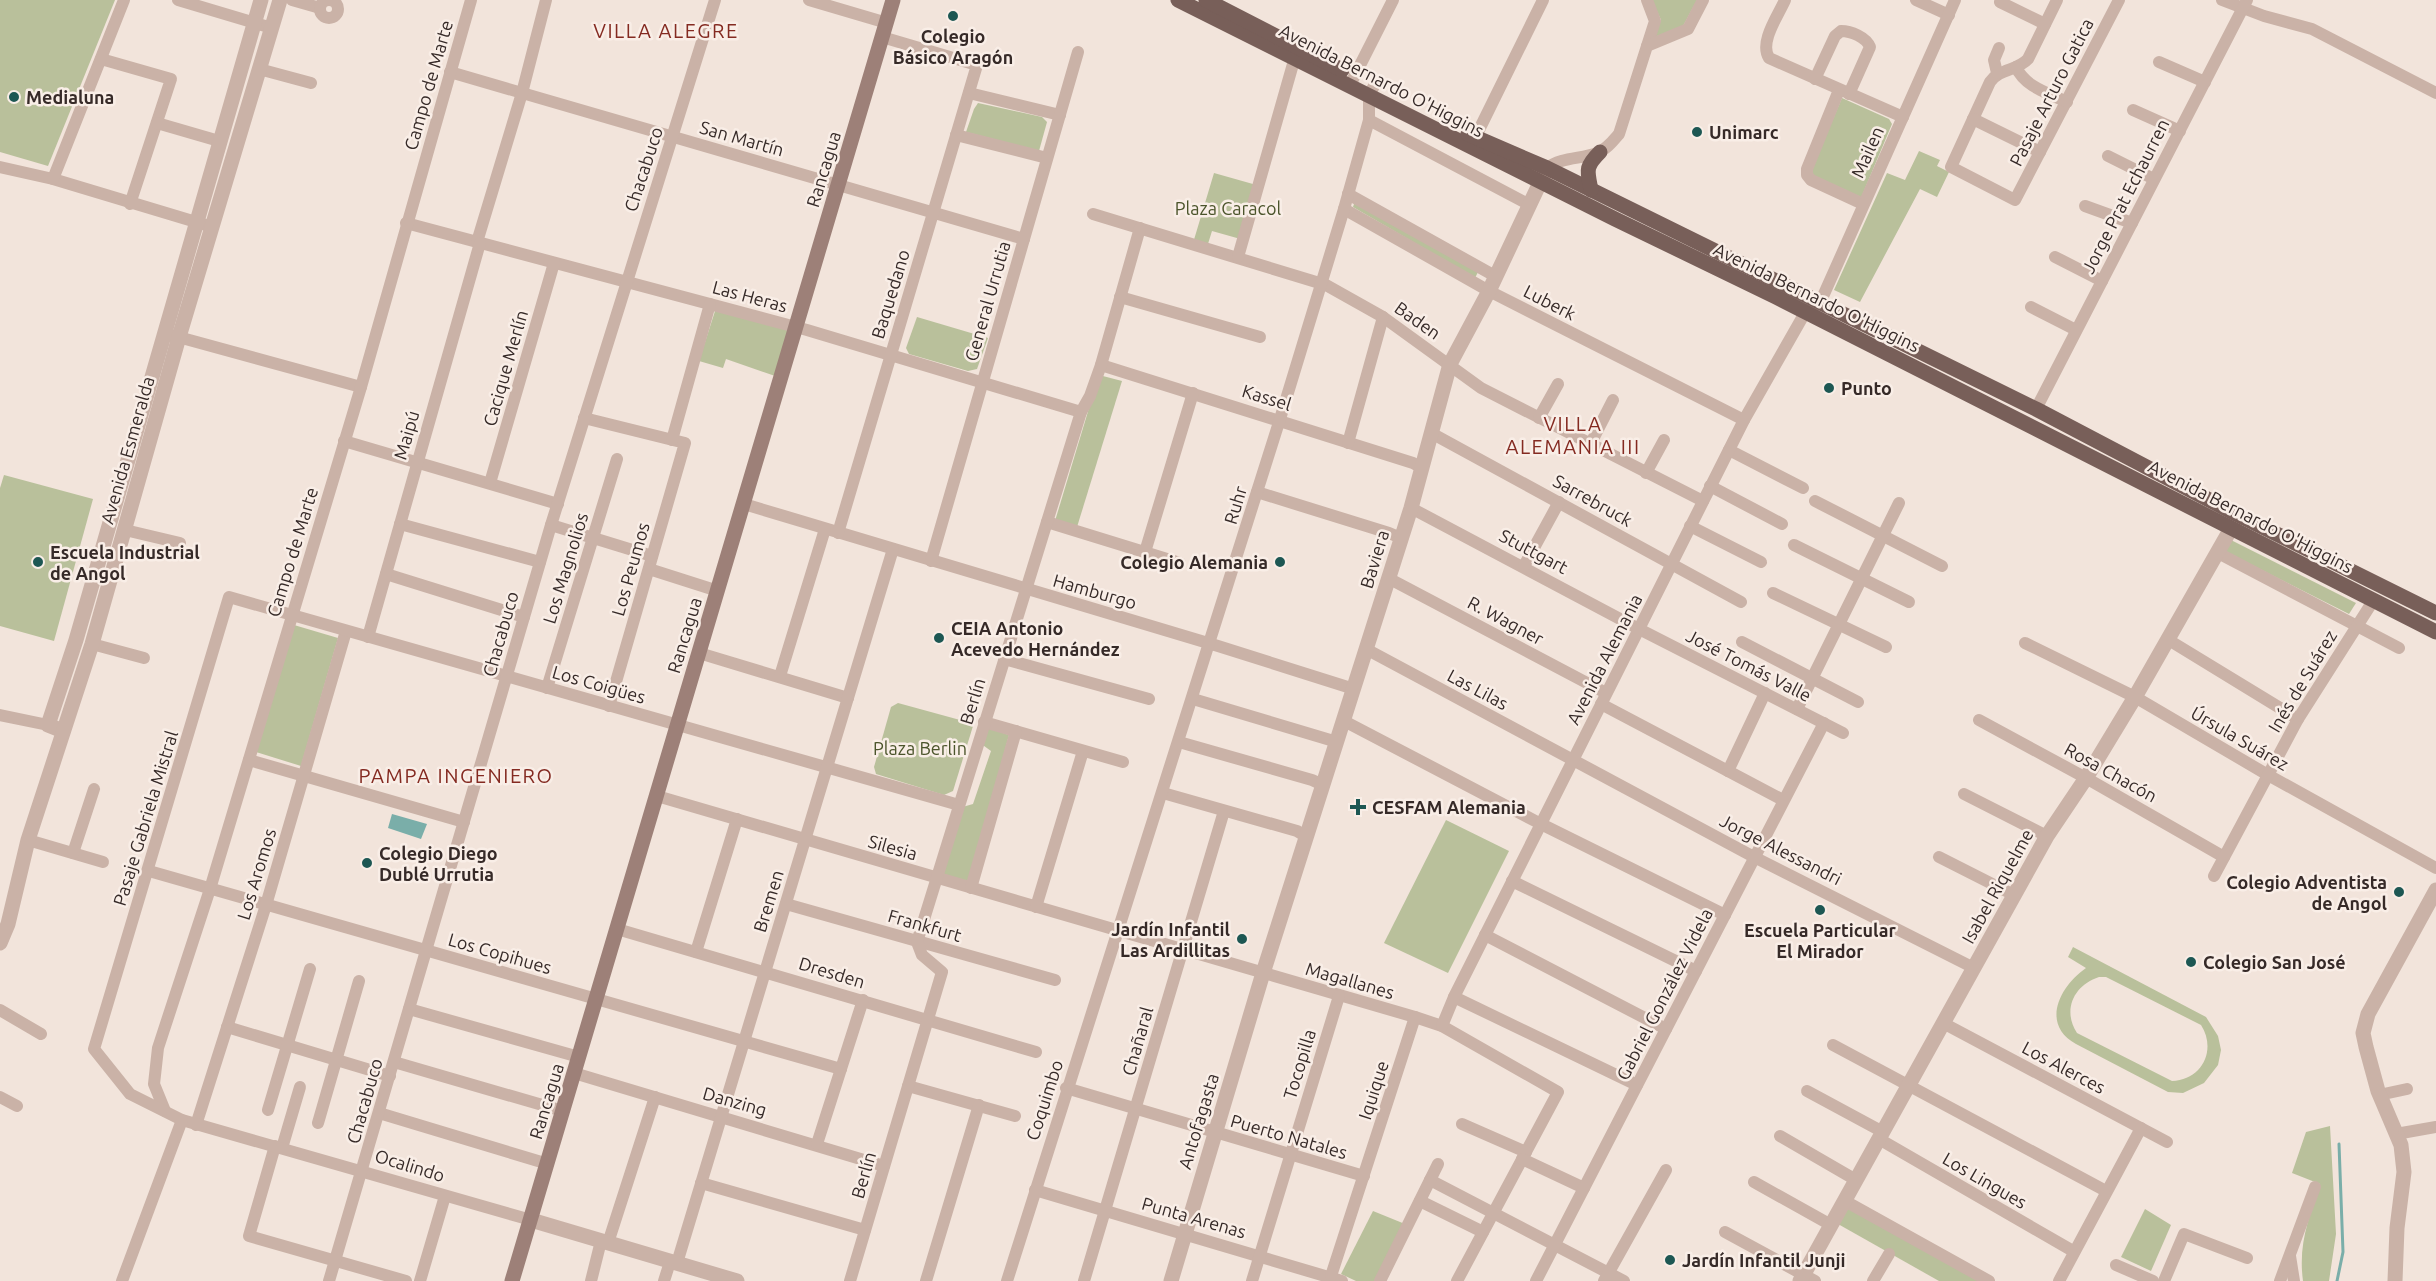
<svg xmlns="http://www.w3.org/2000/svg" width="2436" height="1281" viewBox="0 0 2436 1281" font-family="Ubuntu,sans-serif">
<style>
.green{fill:#b9c09b;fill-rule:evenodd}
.water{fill:#7aaea9}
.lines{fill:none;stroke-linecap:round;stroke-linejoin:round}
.stream{stroke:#7aaea9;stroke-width:3}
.minor{stroke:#cab2a7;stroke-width:12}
.tertiary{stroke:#cab2a7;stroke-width:15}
.secondary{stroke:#9d8078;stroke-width:15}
.primary{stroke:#785f59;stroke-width:15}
.poi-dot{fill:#1d5753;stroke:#f9eee7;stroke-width:2}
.labels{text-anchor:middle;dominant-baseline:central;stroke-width:5;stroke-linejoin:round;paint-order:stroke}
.poi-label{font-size:18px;font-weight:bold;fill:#362a28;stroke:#f9eee7;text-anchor:start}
.street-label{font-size:18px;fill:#362a28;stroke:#f9eee7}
.park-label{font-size:18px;fill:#4b542b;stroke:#f9eee7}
.neighbourhood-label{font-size:20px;letter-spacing:1.5px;fill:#842a21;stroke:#f9eee7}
</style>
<rect width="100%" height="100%" fill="#f2e4db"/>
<g class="green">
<polygon points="0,0 115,0 48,166 0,152"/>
<polygon points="1652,0 1697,0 1682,28 1654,37 1661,20"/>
<polygon points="1842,98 1889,119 1892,124 1861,198 1812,176 1811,170"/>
<polygon points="978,103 1042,117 1047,122 1039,151 966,132 974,109"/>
<polygon points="1919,151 1940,160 1937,166 1949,172 1937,197 1920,189 1860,302 1834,290 1887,173 1905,180"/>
<polygon points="1214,173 1260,186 1244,240 1212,231 1207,247 1193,243"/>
<polygon points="1355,201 1479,270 1475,278 1353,207"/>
<polygon points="716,308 795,329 781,378 726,359 723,368 699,361"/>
<polygon points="917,317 988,338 977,369 968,371 909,354 906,348"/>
<polygon points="1099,375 1122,381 1077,527 1055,521"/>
<polygon points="4,475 93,499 54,641 0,626 0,488"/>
<polygon points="2227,538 2356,603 2349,614 2220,549"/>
<polygon points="294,625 338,638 301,766 256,752"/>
<polygon points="898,703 971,723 973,726 953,791 944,795 876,774 874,767 891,707"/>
<polygon points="985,727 1009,735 969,884 943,875 959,808 973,804 991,751 980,743"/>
<polygon points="1446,820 1509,851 1448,973 1384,943"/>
<path d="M2073,947L2206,1017L2218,1036L2221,1050L2218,1065L2204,1083L2183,1093L2168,1092L2076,1044C2040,1024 2060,986 2086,968L2068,957ZM2099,977H2106L2201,1025C2217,1050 2202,1080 2172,1081L2077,1033C2062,1010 2074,985 2099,977Z"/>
<path d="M2330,1126L2336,1234L2329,1281H2303C2298,1244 2309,1218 2320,1184L2292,1173L2306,1132Z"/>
<polygon points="1848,1206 1984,1281 1939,1281 1838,1224"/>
<polygon points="2145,1209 2171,1225 2151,1271 2121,1257"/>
<polygon points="1373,1211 1405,1224 1377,1281 1356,1281 1341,1274"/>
</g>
<polygon class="water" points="392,814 427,824 421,839 388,828"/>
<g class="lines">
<polyline class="stream" points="2337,1281 2343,1252 2339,1144"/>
<g class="minor">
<polyline points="178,0 272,28"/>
<polyline points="292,0 320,8"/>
<polyline points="809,0 887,23"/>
<path d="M1785,0C1778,16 1759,42 1769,58L1903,117"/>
<polyline points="1916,0 1949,15"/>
<path d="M2057,0L2028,59C2017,71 2000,68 1990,82L1951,167L2015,200L2119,0"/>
<polyline points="2222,0 2264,16 2312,29 2436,93"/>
<circle cx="329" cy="9" r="9"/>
<polyline points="2000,2 2045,24"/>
<polyline points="1647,46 1655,21 1647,0"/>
<polyline points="101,59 171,79 130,204"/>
<polyline points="2159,62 2205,82"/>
<path d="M2016,67C2025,87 2048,93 2067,102"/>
<polyline points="259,69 311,83"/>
<polyline points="450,72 1024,239"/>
<polyline points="1997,73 1994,60 1999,48"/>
<path d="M1815,79L1835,36L1841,31C1851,31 1866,37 1870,47L1849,94"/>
<polyline points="1350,85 1393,0"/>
<polyline points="1839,90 1807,169 1807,175 1811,180 1863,204"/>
<polyline points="969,93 1060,115"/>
<polyline points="2133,110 2180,131"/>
<polyline points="1973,119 2040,152"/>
<polyline points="1369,120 1528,204"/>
<polyline points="157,123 219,141"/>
<polyline points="956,135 1047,158"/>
<polyline points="1475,138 1543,0"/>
<polyline points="2108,156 2154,179"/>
<polyline points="0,167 53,179 206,225"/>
<path d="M1547,168C1561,157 1582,159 1597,153C1606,150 1613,141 1619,134L1647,46L1688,29L1703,0"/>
<polyline points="53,179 124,0"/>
<polyline points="1348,194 1495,276"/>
<polyline points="2085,206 2132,223"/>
<polyline points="1344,209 1489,291 1744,420"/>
<polyline points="1093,214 1326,285 1383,317 1481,388 1703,501"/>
<polyline points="406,223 807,330 1081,412"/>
<polyline points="477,242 522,93 546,0"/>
<polyline points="1238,257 1297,50"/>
<polyline points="2055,257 2102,281"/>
<polyline points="1120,297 1260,337"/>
<polyline points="2031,307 2076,330"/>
<polyline points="171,335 361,387"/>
<polyline points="1101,365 1413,463 1422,468"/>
<polyline points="2036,409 2247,0"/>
<polyline points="584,418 685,443 609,706"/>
<polyline points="1539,418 1558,384"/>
<polyline points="1433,434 1741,602"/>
<polyline points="672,440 710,304"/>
<polyline points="344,441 558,504"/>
<polyline points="1348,443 1383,317"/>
<polyline points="1590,445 1613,400"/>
<polyline points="1729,450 1803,488"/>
<polyline points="1646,473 1664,440"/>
<polyline points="490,483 554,263"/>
<polyline points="1710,486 1782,524"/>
<polyline points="1257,492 1389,533 1401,538"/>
<polyline points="1815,501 1942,566"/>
<polyline points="744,504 1218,646 1354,689"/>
<polyline points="1411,508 1639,629 1843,733"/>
<polyline points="1047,522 1180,563"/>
<polyline points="400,524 540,562"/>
<polyline points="551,525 652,556"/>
<polyline points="1690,526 1761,562"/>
<polyline points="125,530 180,543"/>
<polyline points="838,533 977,65 882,37"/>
<polyline points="1794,545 1909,602"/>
<polyline points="1145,552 1193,393"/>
<polyline points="2218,553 2399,648"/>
<polyline points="931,561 1078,52"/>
<polyline points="1524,566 1559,502"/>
<polyline points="649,569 718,591"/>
<polyline points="386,574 524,617"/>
<polyline points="1388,578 1606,693"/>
<polyline points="1773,593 1886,647"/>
<polyline points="368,637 480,243"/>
<polyline points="2167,639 2298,719"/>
<polyline points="1742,642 1858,702"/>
<polyline points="2025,643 2135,697 2268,775 2436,868"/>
<polyline points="92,644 144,658"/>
<polyline points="1366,649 1754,857 1974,968"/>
<polyline points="699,653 848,698"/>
<polyline points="1004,659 1149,699"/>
<polyline points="780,676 825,529"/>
<polyline points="547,688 617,459"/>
<polyline points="1193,699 1337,742"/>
<polyline points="1601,704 1783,800"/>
<polyline points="1797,709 1899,503"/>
<polyline points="0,715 48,725"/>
<polyline points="1979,720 2086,778 2224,857"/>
<polyline points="1344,721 1541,824 1725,915"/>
<polyline points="984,722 1123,762"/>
<polyline points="1179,742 1312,780 1323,785"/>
<polyline points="249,760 464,822"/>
<polyline points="1728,771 1765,693"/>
<polyline points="1163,793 1297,831 1307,837"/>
<polyline points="1964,794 2047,836"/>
<polyline points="657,796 1415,1017 1442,1026 1558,1092 1457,1281"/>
<polyline points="28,840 103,862"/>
<polyline points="73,853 94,789"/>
<polyline points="1939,857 2014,895"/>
<polyline points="149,871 841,1069"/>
<polyline points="2214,876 2298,719 2373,601"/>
<polyline points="1512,881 1696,971"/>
<polyline points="971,888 1016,731"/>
<polyline points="786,904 1055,980"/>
<polyline points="1036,907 1083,751"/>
<polyline points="617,929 1036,1052"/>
<polyline points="1485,935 1666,1029"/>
<polyline points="696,952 737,819"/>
<polyline points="1454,997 1637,1085"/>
<polyline points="409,1009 579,1057"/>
<polyline points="0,1010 41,1034"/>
<polyline points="1943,1023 2167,1142"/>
<polyline points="1442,1026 1454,997 1744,420 1806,311 1820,303 1955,0"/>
<polyline points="227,1027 390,1076"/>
<polyline points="1833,1045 2106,1191"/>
<polyline points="394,1062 563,1111"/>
<polyline points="574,1073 884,1166"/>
<polyline points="908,1086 1015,1116"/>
<polyline points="1066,1088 1364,1176"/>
<polyline points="1807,1091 1883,1132"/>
<polyline points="2379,1095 2407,1089"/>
<polyline points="0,1097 17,1106"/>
<polyline points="268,1110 310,969"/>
<polyline points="165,1111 154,1084 158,1048 210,889 361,387 471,0"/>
<polyline points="379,1113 548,1164"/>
<polyline points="318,1123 359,981"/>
<polyline points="1462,1124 1526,1152"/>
<polyline points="196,1125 266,905 346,631"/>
<polyline points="2396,1134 2436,1127"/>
<polyline points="1780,1136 1856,1180"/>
<polyline points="1879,1139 2073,1251"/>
<polyline points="817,1144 863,1000"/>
<polyline points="275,1146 249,1236 406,1281"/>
<polyline points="282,1148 300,1087"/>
<polyline points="1522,1159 1584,1188"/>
<polyline points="1430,1180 1624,1281"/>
<polyline points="1754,1182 1831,1225"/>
<polyline points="701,1183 865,1230"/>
<polyline points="1035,1190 1342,1281"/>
<polyline points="1420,1201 1483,1232"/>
<polyline points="1845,1201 1989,1281"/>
<polyline points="531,1220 182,1120 130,1094 94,1049 229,597 959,805"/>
<polyline points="1725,1232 1815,1281"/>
<polyline points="608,1243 655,1097"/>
<polyline points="2290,1256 2294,1281"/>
<polyline points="677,1263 893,549"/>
<polyline points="2116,1265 2153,1281"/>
<polyline points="1331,1276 1415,1017"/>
<polyline points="122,1281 182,1120"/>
<polyline points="329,1281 551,525 715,0"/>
<polyline points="420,1281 445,1196"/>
<polyline points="591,1281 601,1241"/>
<polyline points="664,1281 670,1262"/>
<polyline points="850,1281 942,972 922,955 917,942 1081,412 1090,396 1101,365 1140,228"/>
<polyline points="926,1281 979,1105"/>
<polyline points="1007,1281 1280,419 1344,209 1369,120 1369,95 1374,86"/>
<polyline points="1084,1281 1224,811"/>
<polyline points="1252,1281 1339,996"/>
<polyline points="1380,1281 1438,1164"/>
<polyline points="1536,1281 1824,723"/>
<polyline points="1604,1281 1666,1170"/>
<polyline points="1873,1281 1889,1254"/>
<polyline points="2059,1281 2141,1128"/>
<polyline points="2164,1281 2184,1234 2247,1258"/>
<polyline points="2280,1281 2315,1187"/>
</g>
<g class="tertiary">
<polyline points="63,731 48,725 76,640 261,0"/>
<polyline points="0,943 8,924 28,840 92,644 179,337 280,0"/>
<polyline points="531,1220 737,1281"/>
<polyline points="1171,1281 1263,973 1411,508 1450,364 1489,291 1545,172"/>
<polyline points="1800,1281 2047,836 2086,778 2135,697 2237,518"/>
<polyline points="2395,1281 2397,1228 2404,1172 2401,1145 2378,1091 2366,1047 2363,1033 2368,1014 2436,890"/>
</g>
<polyline class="secondary" points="512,1281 893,0"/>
<g class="primary">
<polyline points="1178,0 1615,219 1776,297 2436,632"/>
<polyline points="1206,0 1342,70"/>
<polyline points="1468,134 1547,168 2036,409 2232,512 2436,613"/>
<path d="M1591,190C1587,170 1585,167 1600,152"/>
</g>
</g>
<g class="poi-dot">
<circle cx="953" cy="16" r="6"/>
<circle cx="14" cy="97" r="6"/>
<circle cx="1697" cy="132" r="6"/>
<circle cx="1829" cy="388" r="6"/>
<circle cx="38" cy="562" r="6"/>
<circle cx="1280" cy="562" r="6"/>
<circle cx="939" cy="638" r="6"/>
<path d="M1355 798h6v6h6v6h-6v6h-6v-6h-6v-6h6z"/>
<circle cx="367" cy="863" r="6"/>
<circle cx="2399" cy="892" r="6"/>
<circle cx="1820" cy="910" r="6"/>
<circle cx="1242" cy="939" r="6"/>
<circle cx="2191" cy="962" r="6"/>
<circle cx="1670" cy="1260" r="6"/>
</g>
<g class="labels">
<g class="poi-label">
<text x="953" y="36" text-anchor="middle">Colegio<tspan x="953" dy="21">Básico Aragón</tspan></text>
<text x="26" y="97">Medialuna</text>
<text x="1709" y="132">Unimarc</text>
<text x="1841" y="388">Punto</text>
<text x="50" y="552">Escuela Industrial<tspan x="50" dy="21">de Angol</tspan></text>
<text x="1268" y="562" text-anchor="end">Colegio Alemania</text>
<text x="951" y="628">CEIA Antonio<tspan x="951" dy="21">Acevedo Hernández</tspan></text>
<text x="1372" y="807">CESFAM Alemania</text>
<text x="379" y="853">Colegio Diego<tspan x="379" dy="21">Dublé Urrutia</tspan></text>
<text x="2387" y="882" text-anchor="end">Colegio Adventista<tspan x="2387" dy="21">de Angol</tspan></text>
<text x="1230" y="929" text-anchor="end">Jardín Infantil<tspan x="1230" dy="21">Las Ardillitas</tspan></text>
<text x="1820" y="930" text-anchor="middle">Escuela Particular<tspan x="1820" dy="21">El Mirador</tspan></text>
<text x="2203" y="962">Colegio San José</text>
<text x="1682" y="1260">Jardín Infantil Junji</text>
</g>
<g class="street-label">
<text transform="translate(1382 80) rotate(27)">Avenida Bernardo O'Higgins</text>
<text transform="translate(428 85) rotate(-74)">Campo de Marte</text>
<text transform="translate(2051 92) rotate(-63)">Pasaje Arturo Gatica</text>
<text transform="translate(742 138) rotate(16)">San Martín</text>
<text transform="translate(1867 152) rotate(-66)">Mailen</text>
<text transform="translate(643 169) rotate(-72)">Chacabuco</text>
<text transform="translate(823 169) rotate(-73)">Rancagua</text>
<text transform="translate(2125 196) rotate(-63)">Jorge Prat Echaurren</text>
<text transform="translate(890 294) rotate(-73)">Baquedano</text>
<text transform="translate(750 296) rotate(15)">Las Heras</text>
<text transform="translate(1817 297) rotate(26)">Avenida Bernardo O'Higgins</text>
<text transform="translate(987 301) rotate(-74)">General Urrutia</text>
<text transform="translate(1550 302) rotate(27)">Luberk</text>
<text transform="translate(1418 320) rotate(35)">Baden</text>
<text transform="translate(505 368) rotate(-74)">Cacique Merlín</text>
<text transform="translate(1267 397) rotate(17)">Kassel</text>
<text transform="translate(406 435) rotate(-74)">Maipú</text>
<text transform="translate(127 450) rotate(-74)">Avenida Esmeralda</text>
<text transform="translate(1593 500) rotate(29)">Sarrebruck</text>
<text transform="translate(1235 505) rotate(-73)">Ruhr</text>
<text transform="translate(2251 516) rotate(27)">Avenida Bernardo O'Higgins</text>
<text transform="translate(1534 551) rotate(28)">Stuttgart</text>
<text transform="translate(292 552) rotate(-73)">Campo de Marte</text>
<text transform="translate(1374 559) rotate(-73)">Baviera</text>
<text transform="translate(565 568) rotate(-73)">Los Magnolios</text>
<text transform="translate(630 569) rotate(-74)">Los Peumos</text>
<text transform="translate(1095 591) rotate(16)">Hamburgo</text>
<text transform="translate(1506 620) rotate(28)">R. Wagner</text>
<text transform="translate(500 634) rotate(-74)">Chacabuco</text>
<text transform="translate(684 635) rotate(-73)">Rancagua</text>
<text transform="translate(1604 659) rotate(-63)">Avenida Alemania</text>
<text transform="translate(1749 665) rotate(27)">José Tomás Valle</text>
<text transform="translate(2302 681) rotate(-59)">Inés de Suárez</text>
<text transform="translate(599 684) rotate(16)">Los Coigües</text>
<text transform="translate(1478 689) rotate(28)">Las Lilas</text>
<text transform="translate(972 701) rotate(-73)">Berlín</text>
<text transform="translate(2240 738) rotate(30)">Úrsula Suárez</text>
<text transform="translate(2111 772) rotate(29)">Rosa Chacón</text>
<text transform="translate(145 818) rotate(-73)">Pasaje Gabriela Mistral</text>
<text transform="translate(893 847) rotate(16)">Silesia</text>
<text transform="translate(1781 849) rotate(27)">Jorge Alessandri</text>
<text transform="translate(256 874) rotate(-73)">Los Aromos</text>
<text transform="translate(1997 886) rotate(-61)">Isabel Riquelme</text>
<text transform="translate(768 901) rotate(-73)">Bremen</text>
<text transform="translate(925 925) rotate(16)">Frankfurt</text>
<text transform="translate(500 953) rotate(16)">Los Copihues</text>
<text transform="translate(832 972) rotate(17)">Dresden</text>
<text transform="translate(1350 980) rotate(16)">Magallanes</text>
<text transform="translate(1664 994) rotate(-63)">Gabriel González Videla</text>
<text transform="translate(1137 1041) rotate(-74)">Chañaral</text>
<text transform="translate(1299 1064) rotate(-73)">Tocopilla</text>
<text transform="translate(2064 1067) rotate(28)">Los Alerces</text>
<text transform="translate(1373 1090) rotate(-72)">Iquique</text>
<text transform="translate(1044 1100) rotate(-72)">Coquimbo</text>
<text transform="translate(364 1101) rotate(-74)">Chacabuco</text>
<text transform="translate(546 1101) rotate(-73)">Rancagua</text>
<text transform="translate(735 1101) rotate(16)">Danzing</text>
<text transform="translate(1198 1121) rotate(-73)">Antofagasta</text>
<text transform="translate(1289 1136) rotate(16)">Puerto Natales</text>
<text transform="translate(410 1165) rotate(17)">Ocalindo</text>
<text transform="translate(863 1175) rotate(-74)">Berlín</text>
<text transform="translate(1985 1180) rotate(30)">Los Lingues</text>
<text transform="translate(1194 1217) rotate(16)">Punta Arenas</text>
</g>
<g class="park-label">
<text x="1228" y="208">Plaza Caracol</text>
<text x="920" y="748">Plaza Berlin</text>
</g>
<g class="neighbourhood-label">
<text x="666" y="30">VILLA ALEGRE</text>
<text x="1573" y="423">VILLA<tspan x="1573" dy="23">ALEMANIA III</tspan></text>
<text x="456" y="775">PAMPA INGENIERO</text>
</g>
</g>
</svg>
